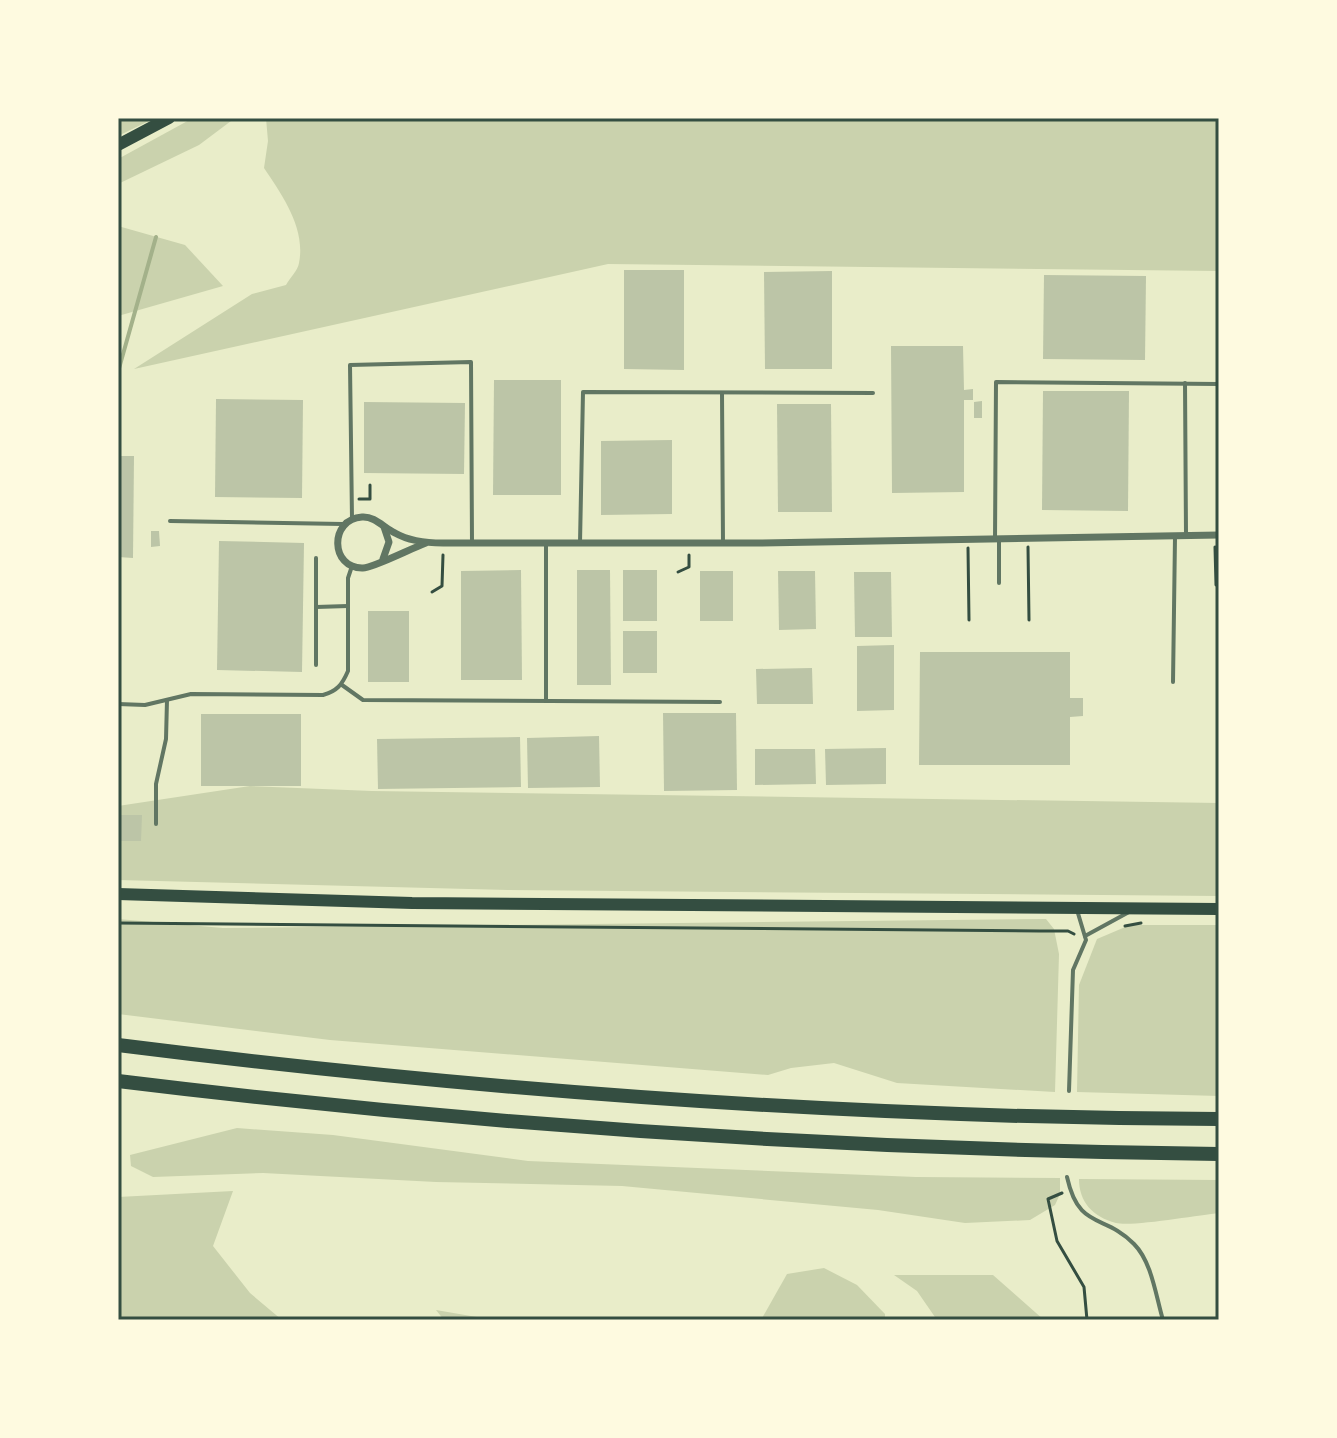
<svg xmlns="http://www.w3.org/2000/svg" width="1337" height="1438" viewBox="0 0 1337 1438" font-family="Manrope,sans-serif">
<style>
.green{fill:#cad2ad}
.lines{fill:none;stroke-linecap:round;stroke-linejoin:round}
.stream{stroke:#a3b18a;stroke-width:4}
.building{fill:#bcc5a7}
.path{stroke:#344e41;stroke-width:3}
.service{stroke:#617663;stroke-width:4}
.minor{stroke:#617663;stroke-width:7}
.primary{stroke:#344e41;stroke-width:12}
.trunk{stroke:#344e41;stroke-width:12}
.motorway{stroke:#344e41;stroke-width:14}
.neatline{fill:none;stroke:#344e41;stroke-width:3}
</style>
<rect width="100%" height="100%" fill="#e9edc9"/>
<g class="green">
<polygon points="118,118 155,118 118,136"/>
<polygon points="193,118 235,118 199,145 118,184 118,159"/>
<path d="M266,118H1219V271L608,264L134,369L252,294L286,285C290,278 298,270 299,263C306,228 282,195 264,168L268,141Z"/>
<polygon points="118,226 185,245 223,286 118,316"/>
<polygon points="250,786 372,791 1219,803 1219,896 508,890 118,880 118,806"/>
<polygon points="118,919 223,928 1046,919 1054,929 1059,954 1055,1092 897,1083 834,1063 791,1068 768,1075 330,1040 118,1014"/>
<polygon points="1130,925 1219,925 1219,1096 1077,1092 1079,985 1097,939"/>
<polygon points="237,1128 333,1135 528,1161 916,1177 1060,1178 1060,1194 1055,1205 1030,1220 965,1223 878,1210 622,1186 436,1182 263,1173 153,1177 131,1166 130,1155"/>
<path d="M1079,1179L1219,1180V1213C1199,1215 1132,1227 1116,1223C1093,1217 1079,1202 1079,1179Z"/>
<polygon points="233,1191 213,1246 250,1293 282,1320 118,1320 118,1197"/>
<polygon points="824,1268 857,1285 885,1314 885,1320 761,1320 787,1274"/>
<polygon points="894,1275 993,1275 1044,1320 937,1320 917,1291"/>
<polygon points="436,1310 494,1320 444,1320"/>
</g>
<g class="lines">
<polyline class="stream" points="118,372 156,237"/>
</g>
<g class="building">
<polygon points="624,270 684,270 684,370 624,369"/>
<polygon points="832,271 832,369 765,369 764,272"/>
<polygon points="1044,275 1146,276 1145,360 1043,359"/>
<polygon points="891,346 963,346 964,390 973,389 973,400 964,400 964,492 892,493"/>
<polygon points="494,380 561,380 561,495 493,495"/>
<polygon points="1043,391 1129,391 1128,511 1042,510"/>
<polygon points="216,399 303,400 302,498 215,497"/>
<polygon points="982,401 982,418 974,418 974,402"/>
<polygon points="364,402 465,403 464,474 364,473"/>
<polygon points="777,404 831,404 832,512 778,512"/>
<polygon points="672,440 672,514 601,515 601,441"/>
<polygon points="118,456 134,456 133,558 118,557"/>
<polygon points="151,531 159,531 160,546 151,547"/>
<polygon points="219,541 304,543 302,672 217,670"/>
<polygon points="521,570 522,680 461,680 461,571"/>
<polygon points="577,570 610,570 611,685 577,685"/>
<rect x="623" y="570" width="34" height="51"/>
<rect x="700" y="571" width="33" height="50"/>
<polygon points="778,571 815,571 816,629 779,630"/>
<polygon points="854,572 891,572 892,637 855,637"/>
<rect x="368" y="611" width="41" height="71"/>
<rect x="623" y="631" width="34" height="42"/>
<polygon points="894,645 894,710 857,711 857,646"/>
<polygon points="920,652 1070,652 1070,698 1083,698 1083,716 1070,717 1070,765 919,765"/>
<polygon points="812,668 813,704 757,704 756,669"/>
<polygon points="663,713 736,713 737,790 664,791"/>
<rect x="201" y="714" width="100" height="72"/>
<polygon points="599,736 600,787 528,788 527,738"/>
<polygon points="520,737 521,787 378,789 377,739"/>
<polygon points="886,748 886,784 826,785 825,749"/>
<polygon points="755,749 815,749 816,784 755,785"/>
<polygon points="118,815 142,815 141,841 118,841"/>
</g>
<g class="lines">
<g class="path">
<polyline points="359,499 370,499 370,485"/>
<polyline points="1028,547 1029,620"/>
<polyline points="1215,547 1216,585"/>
<polyline points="968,548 969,620"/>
<polyline points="678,572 689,567 689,555"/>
<polyline points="432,592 442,586 443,555"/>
<polyline points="118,923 1040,931 1068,931 1074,934"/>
<polyline points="1125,926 1141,923"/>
<polyline points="1062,1193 1048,1199 1057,1241 1084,1287 1087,1320"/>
</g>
<g class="service">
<polyline points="1185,383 1186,534"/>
<polyline points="722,393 723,543"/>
<polyline points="352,519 350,365 471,362 472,543"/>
<polyline points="170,521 343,524"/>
<polyline points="995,540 996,382 1219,384"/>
<polyline points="999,540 999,583"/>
<polyline points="546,543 546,701"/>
<polyline points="580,543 583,392 873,393"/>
<polyline points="316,607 348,606"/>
<polyline points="316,665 316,558"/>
<polyline points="1173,682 1175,537"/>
<polyline points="342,685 363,700 720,702"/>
<path d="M118,704L145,705L191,694L323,695C337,691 342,685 348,671V578L352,566"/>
<polyline points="156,824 156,784 166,739 167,700"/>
<polyline points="1085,936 1129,912"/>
<polyline points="1069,1091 1073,970 1086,940 1077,910"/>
<path d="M1067,1177C1079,1231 1104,1213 1134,1244C1152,1262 1156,1297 1163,1320"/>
</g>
<g class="minor">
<path d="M426,543C412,548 373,568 363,568C330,569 329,519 362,517C375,516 384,528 395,533C409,541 427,543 443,543H758L1219,535"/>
<polyline points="383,559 389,542 384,527"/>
</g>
<polyline class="primary" points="118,145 169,118"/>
<polyline class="trunk" points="118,894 412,903 1219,909"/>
<g class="motorway">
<path d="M118,1045C483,1091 851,1118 1219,1119"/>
<path d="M118,1081C484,1126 851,1150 1219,1154"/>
</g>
</g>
<rect width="1337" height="1438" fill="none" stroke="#fefae0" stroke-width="240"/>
<rect x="120" y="120" width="1097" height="1198" class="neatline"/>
</svg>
